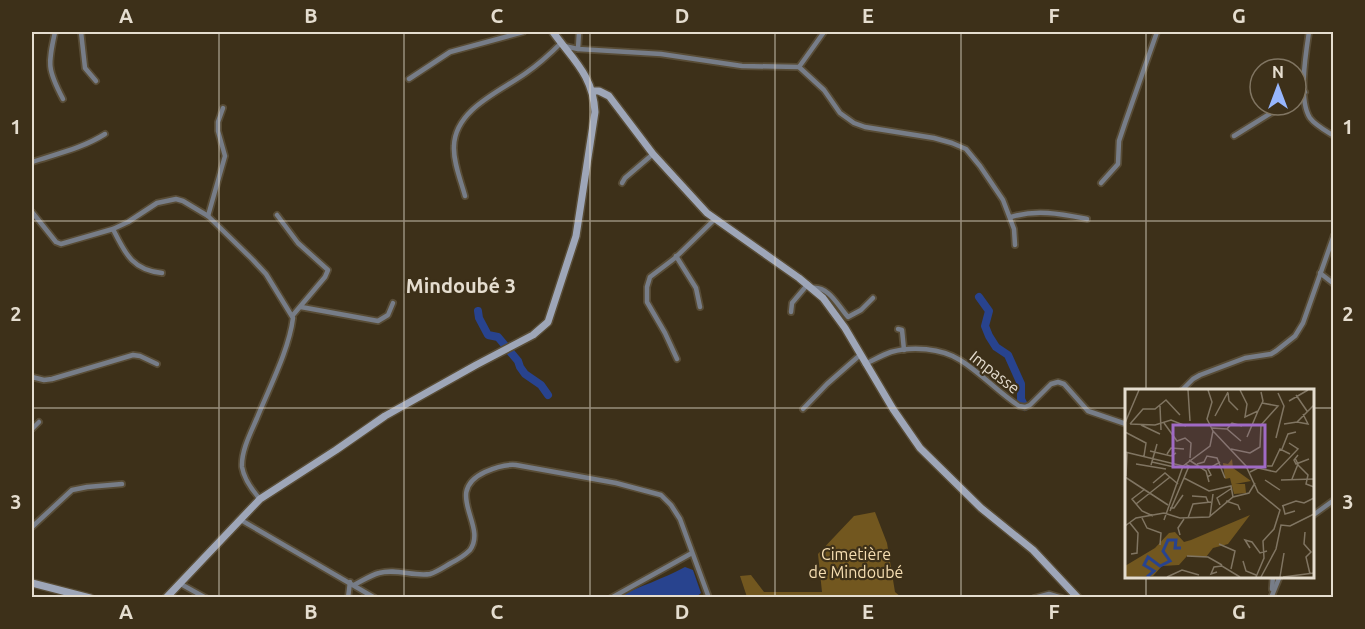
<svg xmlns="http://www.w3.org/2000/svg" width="1365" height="629" viewBox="0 0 1365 629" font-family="Ubuntu,sans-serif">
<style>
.green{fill:#72571f}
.water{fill:#28438e}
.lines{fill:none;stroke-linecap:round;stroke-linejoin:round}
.river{stroke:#28438e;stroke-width:8}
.street-casing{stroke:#584c36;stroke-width:8}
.secondary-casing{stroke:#584c36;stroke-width:10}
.street{stroke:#777d88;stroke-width:4.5}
.secondary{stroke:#9ea6b8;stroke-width:7}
.grid{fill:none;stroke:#e5ddcf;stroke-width:1.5;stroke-opacity:0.55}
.labels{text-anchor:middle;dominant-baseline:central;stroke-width:4.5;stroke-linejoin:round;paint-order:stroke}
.street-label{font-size:16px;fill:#e5ddcf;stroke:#3d3019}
.park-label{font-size:16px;fill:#f6deb2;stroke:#3d3019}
.quarter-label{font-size:20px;font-weight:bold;fill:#e5ddcf;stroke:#3d3019}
.inset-river{fill:none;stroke:#28438e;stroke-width:3}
.inset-road{fill:none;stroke:#807562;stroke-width:1.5}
.view{fill:#a06ac5;fill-opacity:0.15;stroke:#a06ac5;stroke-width:3}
.inset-edge{fill:none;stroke:#e5ddcf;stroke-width:3}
.neatline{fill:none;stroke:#e5ddcf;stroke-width:2}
.grid-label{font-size:20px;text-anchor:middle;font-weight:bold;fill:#e5ddcf}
</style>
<rect width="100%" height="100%" fill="#3d3019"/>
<polygon class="green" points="875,512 887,543 895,592 901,597 747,597 740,576 751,575 764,592 822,592 818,554 854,516"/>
<path class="water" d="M685,567L693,570L701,593L696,597H618C640,586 663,579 685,567Z"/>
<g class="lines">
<g class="river">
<polyline points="979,297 989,311 985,326 989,336 996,347 1008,355 1021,384 1021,399 1025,407"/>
<polyline points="478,311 479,318 488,335 498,337 518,361 520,367 525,374 541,385 548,395"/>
</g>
<defs>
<g id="street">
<path d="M55,32C48,64 47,69 63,99"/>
<polyline points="81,32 85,68 96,81"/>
<path d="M1309,32C1306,52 1298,100 1310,118C1315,125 1326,131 1334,136"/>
<polyline points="564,46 578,49 661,54 742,66 799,67 824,90 840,113 854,123 865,127 934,138 952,143 966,149 980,166 1003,200 1014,229 1015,245"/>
<polyline points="578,49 579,32"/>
<polyline points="799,67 824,32"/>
<polyline points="409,79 450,52 523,32"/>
<polyline points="1296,97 1305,92"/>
<polyline points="1234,136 1284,105"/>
<path d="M32,162C56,154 83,148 105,134"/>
<polyline points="622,183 625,178 653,154"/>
<polyline points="1101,183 1118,164 1119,141 1125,123 1157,32"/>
<path d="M465,196C461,181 453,162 454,146C455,109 501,91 526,73C539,64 550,54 561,43"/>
<path d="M32,212L56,242L61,244L113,229L128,222L157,203L176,199L183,201L208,216L252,259L266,274L293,318C289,350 269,388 257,418C251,432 241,451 242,467C244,479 252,490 260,499"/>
<polyline points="277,215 298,243 328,270 325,277 293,315"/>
<polyline points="208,216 225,156 218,131 218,122 223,108"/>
<path d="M1011,217C1037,209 1061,214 1087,219"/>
<path d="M113,229C125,253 132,270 162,273"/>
<polyline points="676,256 696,288 700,307"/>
<polyline points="1320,273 1334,284"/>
<path d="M812,288C829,286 838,306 848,317L861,310L873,298"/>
<polyline points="301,307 378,321 388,315 393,303"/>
<polyline points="791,312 792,303 808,284"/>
<polyline points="898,329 902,330 904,350"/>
<polyline points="677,359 665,333 647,302 647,287 650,277 675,258 715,219"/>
<path d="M865,364C874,360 882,355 891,352C912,346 941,348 960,360C981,373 998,392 1019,406L1025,407L1030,405L1051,384L1058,382L1064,384L1088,411L1126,424"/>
<polyline points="32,377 44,380 52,379 133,355 140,356 157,364"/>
<polyline points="1182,390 1193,379 1200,375 1245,358 1271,354 1276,351 1295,336 1303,323 1334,235"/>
<polyline points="803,409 827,384 860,355"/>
<polyline points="32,429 39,422"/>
<polyline points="1312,516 1334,500"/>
<polyline points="241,520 375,598"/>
<polyline points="32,527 72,490 87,487 122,484"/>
<polyline points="179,583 206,598"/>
<path d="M354,585C362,581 371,575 379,573C396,568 414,577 430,574C437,572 444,567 451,563C457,560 465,555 470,550C488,525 442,492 485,472C496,467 505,464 516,465L616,483L661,495L671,505L680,519L709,598"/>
<polyline points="1272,589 1273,576"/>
<polyline points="348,598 350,582"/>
<polyline points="611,598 692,553"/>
<polyline points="1034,598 1049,594 1062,598"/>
<polyline points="1271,598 1280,576"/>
</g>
<g id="secondary">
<polyline points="593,91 599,91 609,96 653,154 707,213 799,278 823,298 845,328 893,409 920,448 981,508 1033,550 1078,598"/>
<polyline points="32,583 90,598"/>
<path d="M166,598L260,499L336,450L385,416L476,365L533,335L548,322L576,236L595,112C593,75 573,60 553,32"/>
</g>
</defs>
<use href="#street" class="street-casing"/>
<use href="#secondary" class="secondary-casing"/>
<use href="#street" class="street"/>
<use href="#secondary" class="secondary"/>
</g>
<path class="grid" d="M219,32V598M404,32V598M590,32V598M775,32V598M961,32V598M1146,32V390M32,221H1334M32,408H1126M1312,408H1334M1146,576V598"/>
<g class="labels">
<g class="street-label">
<text transform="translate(995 372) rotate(38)">Impasse</text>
</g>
<g class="park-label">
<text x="856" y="554">Cimetière<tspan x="856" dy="18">de Mindoubé</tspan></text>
</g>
<g class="quarter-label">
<text x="461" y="285">Mindoubé 3</text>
</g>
</g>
<g transform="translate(1125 389)">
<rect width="189" height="189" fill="#3d3019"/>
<path d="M107,70L108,79L126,92L110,95H120L121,104L109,105L105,89L100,90L98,74L103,75ZM125,126L103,155L88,159L81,168L62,167L54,176L37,177L28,187L0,188V177L30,159L44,144L50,143L59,153L66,151Z" fill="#72571f"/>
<path class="inset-river" d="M22,188L29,182L19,176L23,168L35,177L45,172L38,162L43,151H51L50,159H56"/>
<path class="inset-road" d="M63,1L65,32M115,1L122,15L120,28L133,22L138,12L136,3M103,4L104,12L113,21M171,6L182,22M164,12L183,1M35,17L36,41M90,27L103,3M172,33L183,35L178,25M0,34L14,1M39,34L52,52L60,49L66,54L65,69M5,35L18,20H30L41,11L55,26M5,35L30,36L46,31L61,37M159,35L172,33L189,16M16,36L35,45M87,39L102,40L116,52M102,40L107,34L117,37M88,42L121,77L133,103L155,121L149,140L138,152L139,169L131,188M0,43L21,54L19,67M122,48L133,22M151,49L159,17L153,4M106,60L125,64L135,58L136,36L153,17L137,14M157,60L163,45L171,43M25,62L46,67L51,64M0,63L58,77M42,65L46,59L59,60M173,66L169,71L171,75L184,70M64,71L81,82L84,93M27,73L49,78M11,75L41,80M72,75L79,73L82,67L92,69L100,89M26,76L32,55M173,76L183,86L181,95L189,98M58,77L85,57L88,42L82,30L87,13L83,1M142,77H147L155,60L165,65M125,83L133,79L151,83L173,60L164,54M1,87L2,64M0,88L43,116M82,88L86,86L83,80L95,73M59,89L84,102L106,97L108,108M167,90L173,75L170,69M140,91L155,101M156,91L189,90M28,94L40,84L53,95M20,100L7,110L17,122L28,127M67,107L81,108L83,113M101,112L113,116L115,121M11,115L45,88M95,116L92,109L107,99M157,117L171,112L179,114L189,109M158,117L160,125L170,122M45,119H49L58,106M45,122L64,77L60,75M39,124L55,129L84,128L108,108L124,104L130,94M85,127L88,105M17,129L22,139L36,144L35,156M63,129L68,115L86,113M39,131L58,77M5,134L13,144L12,164L6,165M0,137L11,129L39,124M180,143L179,155L186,163L181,168L185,185M55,146L53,139L59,130M94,155L110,162L106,180M125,159L120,151L127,153L135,164L142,162M62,167L83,168L97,176M118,172L121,182L131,186M92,183L86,185L89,178L97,177L115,188M42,188L57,181L74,186M136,188L151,160L156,136L165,137L189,125M155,188L159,164M158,188L189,184"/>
<path class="view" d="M48,36H140V78H48Z"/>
<rect width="189" height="189" class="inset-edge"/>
</g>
<rect width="1365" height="629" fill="none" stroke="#3d3019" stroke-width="66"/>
<g transform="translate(1278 87)"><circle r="28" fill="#3d3019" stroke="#807562" stroke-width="1.5"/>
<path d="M0-4.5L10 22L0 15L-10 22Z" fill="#97b6fd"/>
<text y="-9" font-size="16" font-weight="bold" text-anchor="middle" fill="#e5ddcf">N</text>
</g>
<rect x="33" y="33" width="1299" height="563" class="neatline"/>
<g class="grid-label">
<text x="126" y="23">A</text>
<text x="311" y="23">B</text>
<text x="497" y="23">C</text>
<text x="682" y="23">D</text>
<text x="868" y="23">E</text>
<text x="1054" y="23">F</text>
<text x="1239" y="23">G</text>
<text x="16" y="134">1</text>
<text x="1348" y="134">1</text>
<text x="16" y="321">2</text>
<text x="1348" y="321">2</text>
<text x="16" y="509">3</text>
<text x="1348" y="509">3</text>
<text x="126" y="619">A</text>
<text x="311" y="619">B</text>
<text x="497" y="619">C</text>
<text x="682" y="619">D</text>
<text x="868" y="619">E</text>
<text x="1054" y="619">F</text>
<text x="1239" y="619">G</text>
</g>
</svg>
